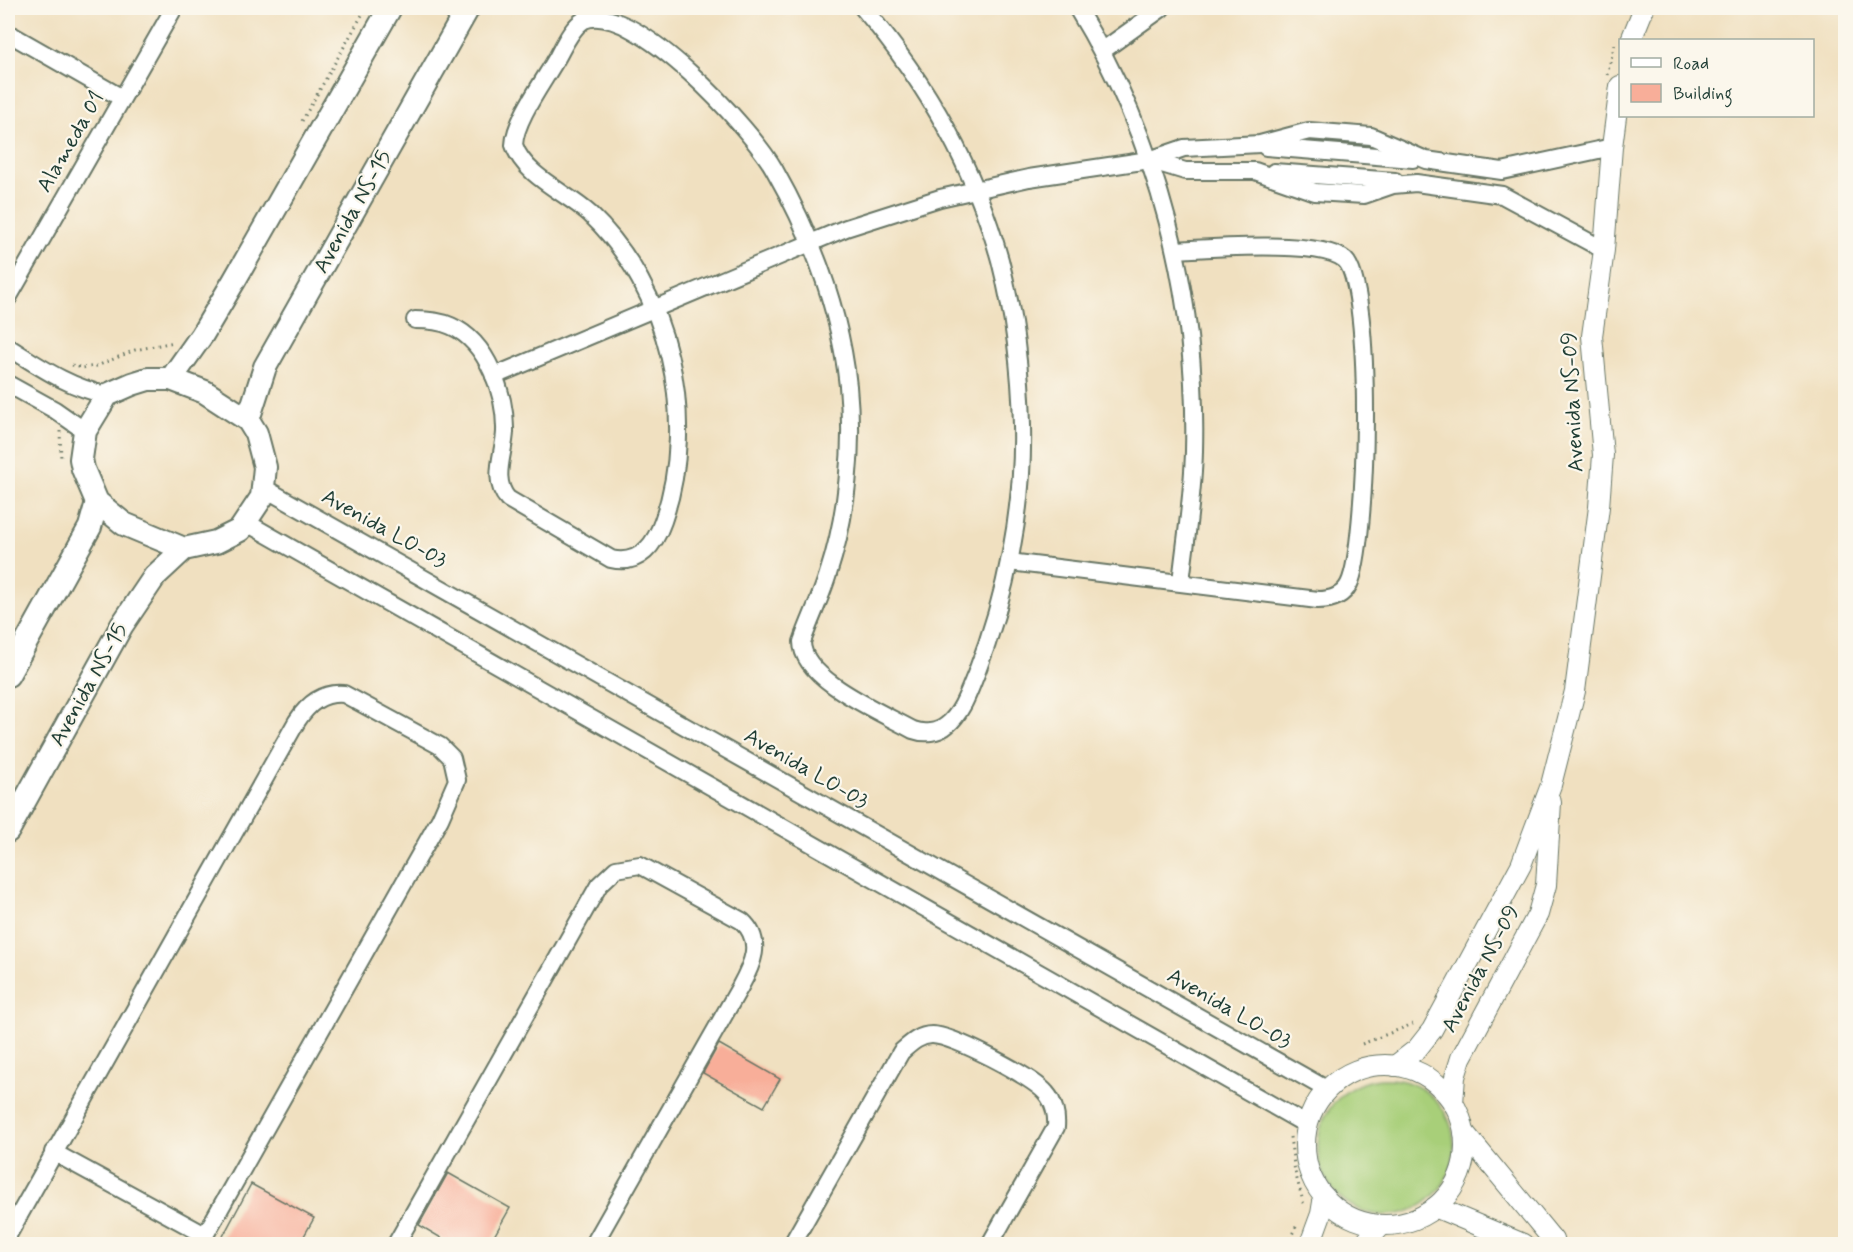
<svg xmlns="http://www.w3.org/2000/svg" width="1853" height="1252" viewBox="0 0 1853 1252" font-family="Mynerve,sans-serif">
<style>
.green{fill:#a8cf79;stroke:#648656;stroke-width:1.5}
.building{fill:#f8ae99}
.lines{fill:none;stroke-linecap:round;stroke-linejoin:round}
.minor-casing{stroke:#687665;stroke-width:20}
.tertiary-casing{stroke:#687665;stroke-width:22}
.secondary-casing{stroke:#687665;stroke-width:26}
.path{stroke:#687665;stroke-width:3;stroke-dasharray:1.5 4.5;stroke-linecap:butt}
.minor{stroke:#fff;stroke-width:16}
.tertiary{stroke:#fff;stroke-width:20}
.secondary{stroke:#fff;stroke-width:22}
.labels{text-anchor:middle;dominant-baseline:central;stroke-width:4.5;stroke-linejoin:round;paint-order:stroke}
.street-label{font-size:22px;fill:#1f3d34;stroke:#fbf7ec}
</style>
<rect width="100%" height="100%" fill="#fbf7ec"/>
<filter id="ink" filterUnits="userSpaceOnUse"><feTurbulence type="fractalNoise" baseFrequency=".0167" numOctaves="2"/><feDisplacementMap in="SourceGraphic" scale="12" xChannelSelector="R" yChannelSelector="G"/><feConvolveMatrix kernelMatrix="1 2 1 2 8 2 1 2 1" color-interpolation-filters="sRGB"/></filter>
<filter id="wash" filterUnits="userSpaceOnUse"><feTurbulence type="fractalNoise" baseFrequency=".008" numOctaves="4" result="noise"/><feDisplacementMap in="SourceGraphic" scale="24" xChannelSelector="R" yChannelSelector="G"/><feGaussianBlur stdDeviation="1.35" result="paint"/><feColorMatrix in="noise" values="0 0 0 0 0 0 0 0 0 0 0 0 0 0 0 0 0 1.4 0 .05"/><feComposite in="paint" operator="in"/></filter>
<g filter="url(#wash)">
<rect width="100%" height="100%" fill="#f0e0c0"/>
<circle class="green" cx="1386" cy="1147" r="68"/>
<g id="blocks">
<g class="building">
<polygon points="719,1044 780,1079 764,1107 703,1073"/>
<polygon points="448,1173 510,1208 489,1245 453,1245 419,1225"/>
<polygon points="251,1184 314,1218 299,1245 230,1245 221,1240"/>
</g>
</g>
</g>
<g filter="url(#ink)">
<use href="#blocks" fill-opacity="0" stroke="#687665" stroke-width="1.5"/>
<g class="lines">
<defs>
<g id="minor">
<path d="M1077,8C1158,141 1198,295 1194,451C1193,494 1186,538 1181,582"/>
<polyline points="8,33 122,98"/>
<polyline points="1102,51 1162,8"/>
<polyline points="1266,147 1413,159"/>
<polyline points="1149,160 1185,171 1255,171 1315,192 1364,195 1393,185 1416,183 1502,195 1604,250"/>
<polyline points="1274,172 1395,181"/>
<polyline points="8,298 174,8"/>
<path d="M415,320C428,320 440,321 451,326C488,342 506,396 505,432C504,454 491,480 508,499L611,559C640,566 655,544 663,521C699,418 669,289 590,214C566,192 525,177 514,145C515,119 545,80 558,56C564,45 572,27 584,20C634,0 752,130 774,169C812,236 840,310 848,386C854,447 847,516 828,574C821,597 810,619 802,642C802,680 883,713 913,730C924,734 938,733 947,725C962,713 969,691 976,674C1006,597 1024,509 1022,426C1021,370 1014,315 1000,260C974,166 926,82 863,8"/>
<path d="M8,347C40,367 70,388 107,395"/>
<polyline points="494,376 846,228 940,198 1029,178 1149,160 1184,148 1260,144 1309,131 1371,136 1426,160 1502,171 1612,147"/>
<polyline points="8,384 55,410 85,431"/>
<polyline points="264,488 1326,1089"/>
<polyline points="247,523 1307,1125"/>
<path d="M1009,562L1318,600C1331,600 1343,596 1349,584C1368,546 1374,287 1345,260C1322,239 1209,248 1175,250"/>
<polyline points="53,1152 205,1235"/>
<path d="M8,1235L297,721C308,704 322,692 344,694L440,746L452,758L457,780L440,819L200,1244"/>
<path d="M396,1244L599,885L616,869L640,865L742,921C764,941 752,965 740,987L594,1244"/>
<path d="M792,1244L901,1052C910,1044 919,1035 932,1035C953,1035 1033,1077 1046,1093C1054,1102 1057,1116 1056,1127L990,1244"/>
</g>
<g id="tertiary">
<polyline points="1631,40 1644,8"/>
<circle cx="1385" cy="1145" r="80"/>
<polyline points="1395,1066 1417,1049 1432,1030 1521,865 1551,785 1575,691 1599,507 1603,455 1592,336 1604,250 1612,147 1620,86"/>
<polyline points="1453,1103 1455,1077 1461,1058 1538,914 1546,885 1551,802"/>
<polyline points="1464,1132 1553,1240 1554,1244"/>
<polyline points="1435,1207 1523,1244"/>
<polyline points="1310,1244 1321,1214 1324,1196"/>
<polyline points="1364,1244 1382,1225"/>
</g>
<g id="secondary">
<polyline points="171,379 202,335 234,281 390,8"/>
<polyline points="248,420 265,367 468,8"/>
<polyline points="8,675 90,527 97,502"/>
<polyline points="8,831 122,625 155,576 184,549 216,542 240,530 262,497 265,467 256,433 248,420 205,392 171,379 148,379 132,384 107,395 85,431 81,459 83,469 97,502 124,524 184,549"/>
</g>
</defs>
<use href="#minor" class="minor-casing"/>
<use href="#tertiary" class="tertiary-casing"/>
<use href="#secondary" class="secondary-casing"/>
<g class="path">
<polyline points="1607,75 1615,43"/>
<polyline points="302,121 366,8"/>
<polyline points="72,365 82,368 97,366 135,350 174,342"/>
<polyline points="60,431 61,460"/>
<polyline points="1362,1044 1413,1024"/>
<polyline points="1290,1137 1295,1172 1304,1205"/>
<polyline points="1287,1244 1297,1225"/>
</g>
<use href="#minor" class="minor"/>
<use href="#tertiary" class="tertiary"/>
<use href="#secondary" class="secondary"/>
</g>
</g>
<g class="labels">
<g class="street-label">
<text transform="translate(71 142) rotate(-60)">Alameda 01</text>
<text transform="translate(353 212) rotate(-61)">Avenida NS-15</text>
<text transform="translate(1573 402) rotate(-93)">Avenida NS-09</text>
<text transform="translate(384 529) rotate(29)">Avenida LO-03</text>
<text transform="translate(89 685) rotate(-61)">Avenida NS-15</text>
<text transform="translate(806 769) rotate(30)">Avenida LO-03</text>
<text transform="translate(1481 969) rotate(-62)">Avenida NS-09</text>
<text transform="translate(1229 1009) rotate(30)">Avenida LO-03</text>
</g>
</g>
<rect width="1853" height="1252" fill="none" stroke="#fbf7ec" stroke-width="30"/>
<rect x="1619" y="39" width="195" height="78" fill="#fbf7ec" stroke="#a3ada2" stroke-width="1.5"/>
<rect x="1631" y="58" width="30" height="9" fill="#ffffff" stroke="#a3ada2" stroke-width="1.5"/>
<text x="1673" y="69" font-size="18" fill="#1f3d34">Road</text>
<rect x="1631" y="84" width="30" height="18" fill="#f8ae99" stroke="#a3ada2" stroke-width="1.5"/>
<text x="1673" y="99" font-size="18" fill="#1f3d34">Building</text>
</svg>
